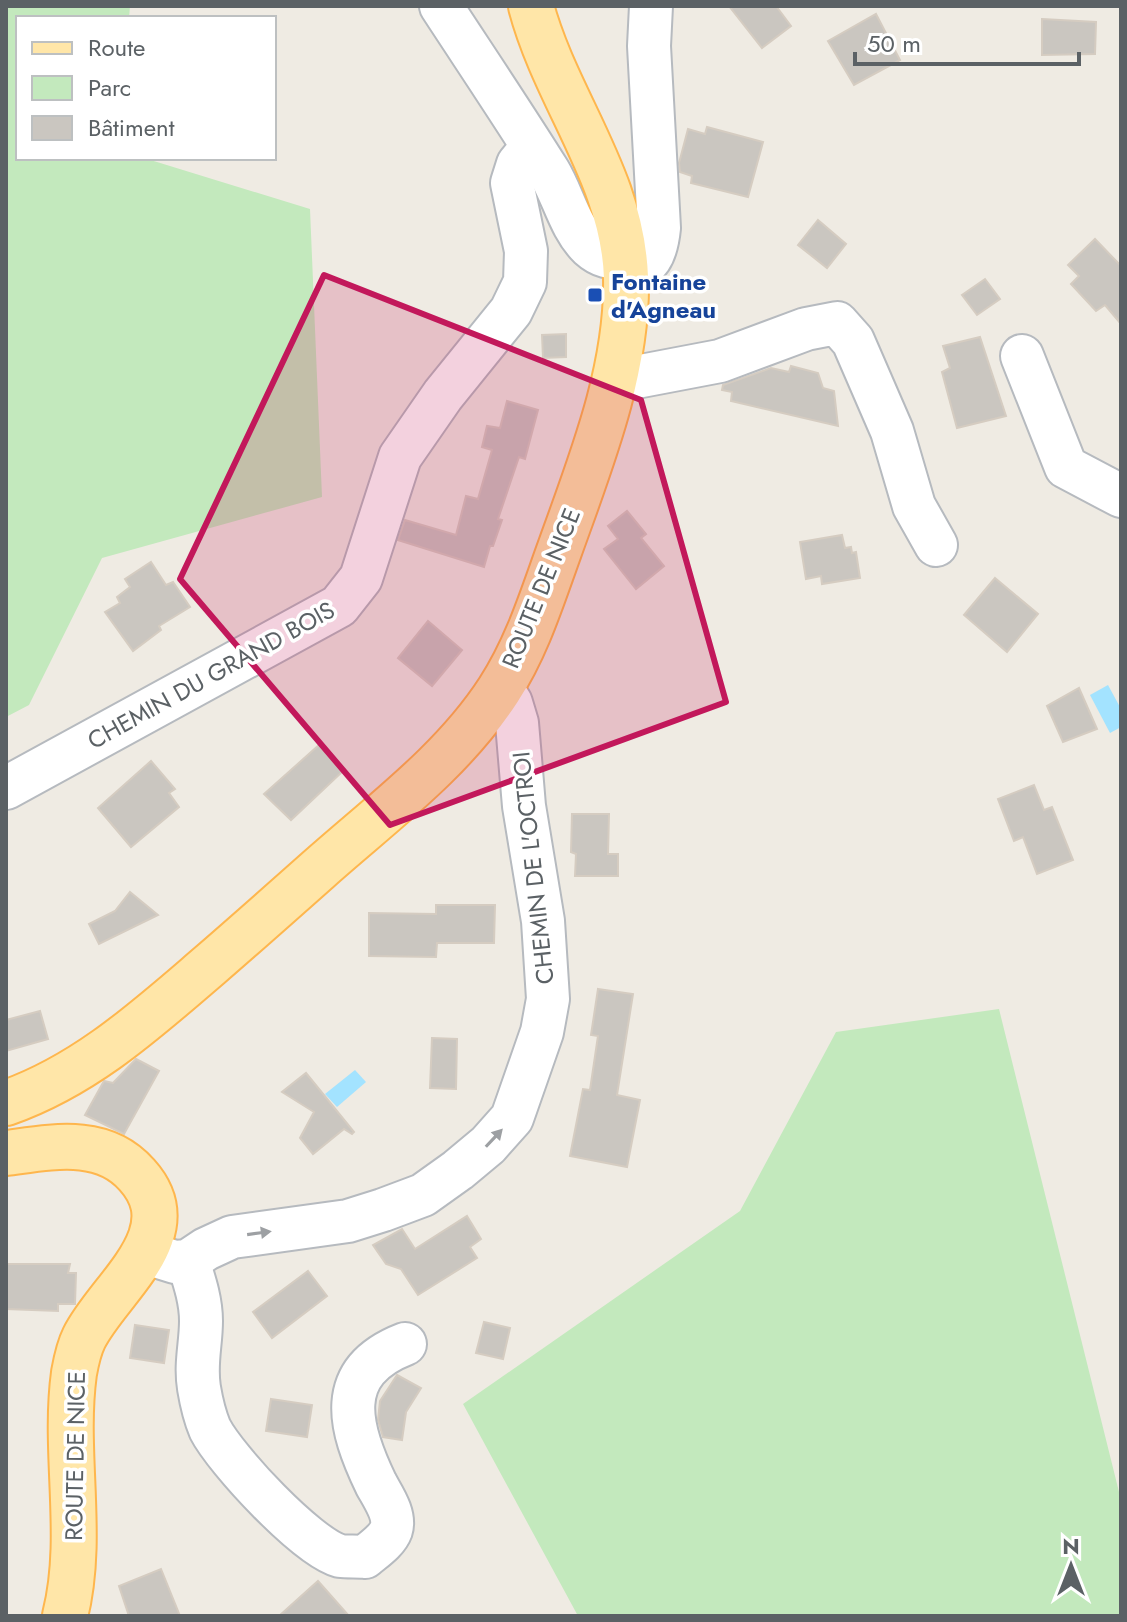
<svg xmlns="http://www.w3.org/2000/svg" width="1127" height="1622" viewBox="0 0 1127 1622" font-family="Jost,sans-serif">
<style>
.green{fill:#c3e9bd}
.water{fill:#a3e3ff}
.building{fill:#cac6c0;stroke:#d5ccc1;stroke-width:2}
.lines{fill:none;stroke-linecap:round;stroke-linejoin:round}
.minor-casing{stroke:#b6babf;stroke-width:46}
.major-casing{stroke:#feb64d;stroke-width:48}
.minor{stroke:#fff;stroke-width:42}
.major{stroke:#ffe6a8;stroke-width:44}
.oneway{fill:#9da0a3}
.marked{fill:#c2185b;fill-opacity:0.2;stroke:#c2185b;stroke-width:6;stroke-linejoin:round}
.transit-dot{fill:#1a4fb4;stroke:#fff;stroke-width:3}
.labels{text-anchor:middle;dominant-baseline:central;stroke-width:7;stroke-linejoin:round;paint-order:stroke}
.transit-label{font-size:24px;font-weight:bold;fill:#164399;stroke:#fff;text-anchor:start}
.street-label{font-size:24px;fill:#5b6165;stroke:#fff}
</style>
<rect width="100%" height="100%" fill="#efebe3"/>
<g class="green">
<polygon points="6,6 130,6 129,18 18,18 18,158 144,158 310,209 322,497 102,558 29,705 6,717"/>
<polygon points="999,1009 1121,1500 1121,1616 578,1616 463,1404 740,1211 836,1032"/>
</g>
<g class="water">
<polygon points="1108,685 1121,709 1121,727 1110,733 1090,695"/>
<polygon points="355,1070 366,1082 337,1107 325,1094"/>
</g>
<g class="building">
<polygon points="729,6 776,6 791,26 762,48"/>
<polygon points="876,14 900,60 854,85 828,41"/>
<polygon points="1042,19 1096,22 1095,54 1042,55"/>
<polygon points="707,127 763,142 748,197 691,183 692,176 680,172 679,163 688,129 705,134"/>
<polygon points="818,220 846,244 827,268 798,245"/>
<polygon points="1095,239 1121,266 1121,324 1105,305 1096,311 1071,284 1079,276 1068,265"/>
<polygon points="985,279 1000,299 977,315 962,295"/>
<polygon points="566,334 566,357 543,358 542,335"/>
<polygon points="980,337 1006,416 957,428 942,372 950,368 943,346"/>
<polygon points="791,366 818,373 823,388 834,391 838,426 731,401 732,392 722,390 723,385 771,368 789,372"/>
<polygon points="507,401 538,410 525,459 519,457 498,519 502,520 493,546 490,546 484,567 398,540 405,520 456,535 466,496 478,499 492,450 482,447 487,426 500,428"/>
<polygon points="627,511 646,534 641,538 664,566 636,589 604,549 618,539 608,526"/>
<polygon points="842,535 845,548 851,547 852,553 856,552 860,578 822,584 821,576 806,579 800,542"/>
<polygon points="151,562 166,585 173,582 190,607 159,626 161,630 133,651 105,612 120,603 117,597 130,587 125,579"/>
<polygon points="995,578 1038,614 1007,652 964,615"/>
<polygon points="428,621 462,650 432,686 398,658"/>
<polygon points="1079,688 1097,729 1063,742 1047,706"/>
<polygon points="319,745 342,772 291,820 264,794"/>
<polygon points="151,761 175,789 169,793 179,807 131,847 98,808"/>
<polygon points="1034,785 1044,810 1052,807 1073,860 1037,874 1023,837 1014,841 998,799"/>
<polygon points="572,814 609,814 608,854 618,854 618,876 575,876 576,854 571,852"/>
<polygon points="130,892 158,915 99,944 89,924 115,911"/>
<polygon points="436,905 495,905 494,943 437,943 436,957 369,956 369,913 436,914"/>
<polygon points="598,989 633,994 617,1095 640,1100 627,1167 570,1156 583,1089 590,1090 598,1036 591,1035"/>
<polygon points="40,1011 48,1039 6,1051 6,1020"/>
<polygon points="432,1038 457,1039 456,1089 430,1088"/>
<polygon points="136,1059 159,1071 124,1134 85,1115 104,1081 113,1083"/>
<polygon points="306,1073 354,1132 352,1134 344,1129 313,1154 300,1138 314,1112 282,1092"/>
<polygon points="467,1216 481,1239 470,1247 477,1258 418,1295 401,1269 386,1264 373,1245 402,1229 415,1249"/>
<polygon points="6,1264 70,1264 68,1273 76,1273 75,1304 58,1304 58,1311 6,1309"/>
<polygon points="308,1271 327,1296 272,1338 253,1312"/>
<polygon points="484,1322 510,1328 503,1359 476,1353"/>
<polygon points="135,1325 169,1330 164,1363 130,1358"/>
<polygon points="397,1375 421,1388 406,1412 402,1440 383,1437 378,1420 380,1401"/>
<polygon points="271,1399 312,1405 307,1437 266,1431"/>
<polygon points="161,1569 180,1616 129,1616 119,1586"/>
<polygon points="318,1581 349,1616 279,1616"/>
</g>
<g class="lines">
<defs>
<g id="minor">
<path d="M441,6C477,61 514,116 549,172C563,195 570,228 590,247C601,257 611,258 624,258"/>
<path d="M626,281C649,263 656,258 659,228L649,46L651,6"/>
<polyline points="1022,356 1066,467 1121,496"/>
<polyline points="615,381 720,361 806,329 837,323 853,341 892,431 914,506 936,545"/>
<polyline points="6,788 339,606 361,578 400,457 443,395 511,311 525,282 526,251 512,183 518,164 532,147"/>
<polyline points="146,1253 175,1262 188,1261 206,1249 232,1237 348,1221 383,1210 423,1195 458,1170 488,1145 512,1118 542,1032 548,999 543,921 524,806 517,723 511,703 501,687"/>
<path d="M188,1261C194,1280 201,1300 201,1321C201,1344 195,1364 199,1388C201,1400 205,1417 210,1429C226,1460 307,1547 340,1556C348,1557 357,1556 365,1557C373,1550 387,1541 391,1530C396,1515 383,1497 376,1484C349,1428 333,1372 405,1344"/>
</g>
<g id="major">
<path d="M6,1103C86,1075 147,1019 210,965C247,933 283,901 319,869C382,813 453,761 499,690C527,647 542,598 559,551C590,464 628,371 626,278C623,177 556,100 531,6"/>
<path d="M6,1153C52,1147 103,1136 137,1175C190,1234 108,1289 84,1338C79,1348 76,1362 74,1373C63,1453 85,1537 65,1616"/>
</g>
</defs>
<use href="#minor" class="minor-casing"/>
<use href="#major" class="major-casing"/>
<use href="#minor" class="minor"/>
<use href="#major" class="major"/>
</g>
<defs><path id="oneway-solid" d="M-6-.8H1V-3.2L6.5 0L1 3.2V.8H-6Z" transform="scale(2)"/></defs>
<g class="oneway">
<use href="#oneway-solid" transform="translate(494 1138) rotate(-47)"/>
<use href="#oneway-solid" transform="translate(259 1233) rotate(-8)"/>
</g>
<path class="marked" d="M324,275L641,400L726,702L390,825L180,579Z"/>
<rect class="transit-dot" x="587" y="287" width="16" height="16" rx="4"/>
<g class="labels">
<g class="transit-label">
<text x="611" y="281">Fontaine<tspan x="611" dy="28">d'Agneau</tspan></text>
</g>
<g class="street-label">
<text transform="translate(541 588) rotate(-68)">ROUTE DE NICE</text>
<text transform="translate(211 675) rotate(-29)">CHEMIN DU GRAND BOIS</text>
<text transform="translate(533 868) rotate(-96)">CHEMIN DE L'OCTROI</text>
<text transform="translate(75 1456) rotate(-89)">ROUTE DE NICE</text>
</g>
</g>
<rect width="1127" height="1622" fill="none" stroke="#5b6165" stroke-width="16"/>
<rect x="16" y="16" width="260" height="144" fill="#ffffff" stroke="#bdc0c1" stroke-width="2"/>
<rect x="32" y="42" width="40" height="12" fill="#ffe6a8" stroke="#bdc0c1" stroke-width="2"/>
<text x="88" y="56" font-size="24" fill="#5b6165">Route</text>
<rect x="32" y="76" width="40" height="24" fill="#c3e9bd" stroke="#bdc0c1" stroke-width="2"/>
<text x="88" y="96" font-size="24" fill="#5b6165">Parc</text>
<rect x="32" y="116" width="40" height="24" fill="#cac6c0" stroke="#bdc0c1" stroke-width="2"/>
<text x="88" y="136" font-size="24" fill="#5b6165">Bâtiment</text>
<g transform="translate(1071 1566)" stroke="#ffffff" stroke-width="6" paint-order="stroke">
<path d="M0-6L14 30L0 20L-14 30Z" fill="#5b6165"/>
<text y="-12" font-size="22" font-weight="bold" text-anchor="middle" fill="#5b6165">N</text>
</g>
<path d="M855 52v12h224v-12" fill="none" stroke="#5b6165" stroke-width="4"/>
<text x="867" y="52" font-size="24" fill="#5b6165" stroke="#ffffff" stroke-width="6" paint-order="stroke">50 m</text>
</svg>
